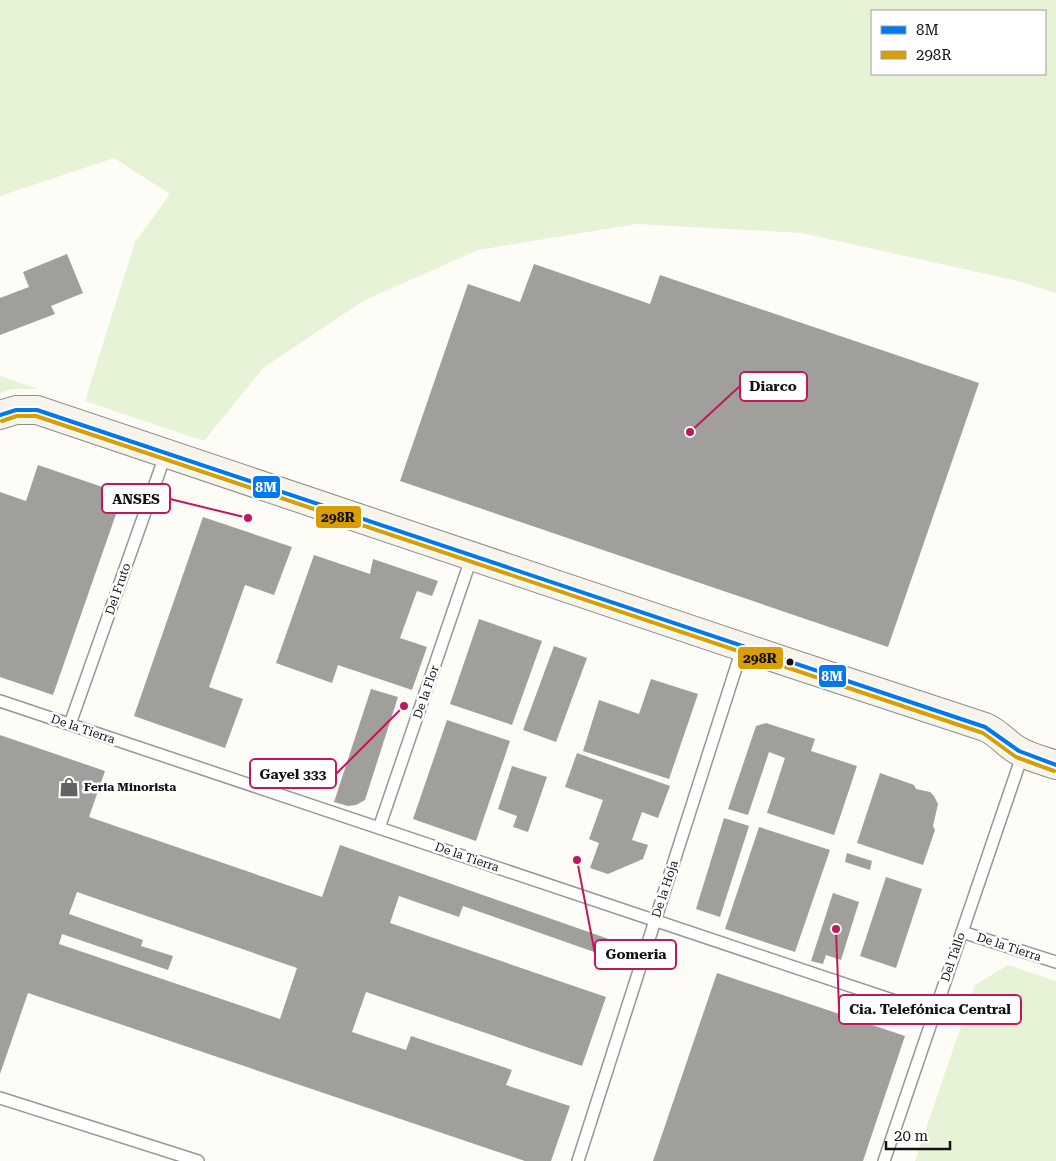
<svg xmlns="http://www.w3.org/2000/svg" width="1056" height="1161" viewBox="0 0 1056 1161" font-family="'Roboto Serif',serif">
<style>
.green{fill:#e7f3d7;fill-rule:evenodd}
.building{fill:#a19f9c;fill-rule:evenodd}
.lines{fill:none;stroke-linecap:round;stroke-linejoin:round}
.lane-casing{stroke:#979795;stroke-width:14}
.secondary-casing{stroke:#8e8d8b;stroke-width:30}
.lane{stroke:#fffffe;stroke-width:11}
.secondary{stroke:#f6f4eb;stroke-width:28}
.bus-1-casing{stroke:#fff;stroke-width:8}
.bus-2-casing{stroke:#fff;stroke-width:8}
.bus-1{stroke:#0079ef;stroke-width:4}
.bus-2{stroke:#da9d03;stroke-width:4}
.bus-dot{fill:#111;stroke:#fff;stroke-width:2}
.labels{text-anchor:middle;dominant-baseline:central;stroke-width:5;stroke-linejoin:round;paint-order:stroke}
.street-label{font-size:12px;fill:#111;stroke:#fff}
.poi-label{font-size:12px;font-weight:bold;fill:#111;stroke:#fff;text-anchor:start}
.leader{fill:none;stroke:#c2185b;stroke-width:2}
.callout-dot{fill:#c2185b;stroke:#fff;stroke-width:2}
.callout{fill:#fff;stroke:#c2185b;stroke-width:2}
.callout-label{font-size:14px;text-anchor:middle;font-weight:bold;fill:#111}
.line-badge{stroke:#fff;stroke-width:2}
.badge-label{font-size:14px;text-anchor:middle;font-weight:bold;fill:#fff}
.pale-badge-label{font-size:14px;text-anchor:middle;font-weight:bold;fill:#111}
</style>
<rect width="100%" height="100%" fill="#fdfcf7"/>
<g class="green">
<path d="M0,0H1056V293L1022,282L802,233L637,224L478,250L363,301L263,368L204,441L85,401L135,242L170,194L114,158L0,196ZM1045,11V74H872V11Z"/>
<polygon points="0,376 38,389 12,389 0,393"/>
<polygon points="1008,965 1056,981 1056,1161 915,1161 975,985"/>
</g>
<g class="building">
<polygon points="67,254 83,293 51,306 55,314 0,335 0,298 29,287 23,272"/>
<polygon points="534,264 650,304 660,275 979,383 888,647 400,481 468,284 520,302"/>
<polygon points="38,465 123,494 53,695 0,677 0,492 26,501"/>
<polygon points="203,517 292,547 274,595 245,585 209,687 243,699 225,748 134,716"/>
<polygon points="314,555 370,574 373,559 438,581 432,596 417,591 400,638 427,647 412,690 338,665 332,683 276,663"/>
<polygon points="479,619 542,641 512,725 450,704"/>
<polygon points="554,646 587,658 556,742 523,730"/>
<polygon points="651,679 698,694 669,779 583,751 599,700 639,714"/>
<polygon points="371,689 398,697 365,800 356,805 348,806 334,802"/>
<polygon points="447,720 510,741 476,841 413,819"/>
<polygon points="766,723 815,739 811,751 857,766 834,835 767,813 785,758 769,752 748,815 728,809 756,726"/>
<path d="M0,735L105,771L89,817L322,897L340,845L623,944L617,960L463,906L459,917L399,896L390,923L606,997L582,1066L366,992L352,1032L406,1050L411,1036L512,1070L506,1085L570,1106L551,1161H525L28,993L0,1074ZM77,892L297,968L280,1019L59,944L62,934L168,970L173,956L141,946L143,940L69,914Z"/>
<polygon points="577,753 670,786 658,818 642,812 632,840 648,845 643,859 608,874 590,868 599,843 589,839 603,800 565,787"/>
<polygon points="512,766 547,777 528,832 513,827 517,816 498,809"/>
<polygon points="880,773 914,785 916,789 930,792 934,796 938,804 933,826 935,830 923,865 857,843"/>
<polygon points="724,818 749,826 720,917 696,909"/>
<polygon points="759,827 830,850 795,952 725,929"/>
<polygon points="847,853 872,861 870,870 845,862"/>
<polygon points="886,877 922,889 896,968 860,956"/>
<polygon points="833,893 859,902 841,960 826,955 823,964 811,961"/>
<polygon points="717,973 905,1036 863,1161 653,1161"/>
</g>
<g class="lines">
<defs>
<g id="lane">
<polyline points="0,701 934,1014"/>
<polyline points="70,724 166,453"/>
<polyline points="379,828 472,556"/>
<polyline points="962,932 1056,962"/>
<polyline points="0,1098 198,1161"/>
<polyline points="578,1161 743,646"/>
<polyline points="884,1161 1023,753"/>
</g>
<path id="secondary" d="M0,415L16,410H37L793,664L985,727C997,732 1004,741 1014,748C1026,757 1043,760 1056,765"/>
</defs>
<use href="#lane" class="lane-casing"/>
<use href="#secondary" class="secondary-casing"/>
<use href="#lane" class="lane"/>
<use href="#secondary" class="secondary"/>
<defs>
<polyline id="bus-1" points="0,415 16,410 37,410 985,727 1019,751 1056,765"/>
<polyline id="bus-2" points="2,421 17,416 36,416 983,733 1016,757 1054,771"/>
</defs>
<use href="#bus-1" class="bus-1-casing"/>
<use href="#bus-2" class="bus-2-casing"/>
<use href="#bus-1" class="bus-1"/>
<use href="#bus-2" class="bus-2"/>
</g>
<defs>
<symbol id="shop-bare" viewBox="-9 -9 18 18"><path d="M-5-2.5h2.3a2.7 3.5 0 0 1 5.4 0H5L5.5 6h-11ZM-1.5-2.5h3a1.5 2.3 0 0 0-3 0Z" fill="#646362" stroke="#fff" stroke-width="2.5" paint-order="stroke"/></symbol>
</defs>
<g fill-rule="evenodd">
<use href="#shop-bare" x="55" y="773" width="28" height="28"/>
</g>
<circle class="bus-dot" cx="790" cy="662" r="4.5"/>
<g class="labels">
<g class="street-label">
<text transform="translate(118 589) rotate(-71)">Del Fruto</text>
<text transform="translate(426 692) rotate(-71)">De la Flor</text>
<text transform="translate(83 729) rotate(19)">De la Tierra</text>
<text transform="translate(467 857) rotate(19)">De la Tierra</text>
<text transform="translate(665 889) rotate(-72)">De la Hoja</text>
<text transform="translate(1009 947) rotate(18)">De la Tierra</text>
<text transform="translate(953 957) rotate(-71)">Del Tallo</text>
</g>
<g class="poi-label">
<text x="84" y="787">Feria Minorista</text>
</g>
</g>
<path class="leader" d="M690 432L740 386M248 518L170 499M404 706L336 774M577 860L595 954M836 929L839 1009"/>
<g class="callout-dot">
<circle cx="690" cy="432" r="5"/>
<circle cx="248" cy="518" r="5"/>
<circle cx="404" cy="706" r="5"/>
<circle cx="577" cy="860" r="5"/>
<circle cx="836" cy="929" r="5"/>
</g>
<g class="callout">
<rect x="740" y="372" width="67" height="29" rx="5"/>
<rect x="102" y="484" width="68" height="29" rx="5"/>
<rect x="250" y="759" width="86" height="29" rx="5"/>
<rect x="595" y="940" width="81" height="29" rx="5"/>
<rect x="839" y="995" width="182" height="29" rx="5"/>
</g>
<g class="callout-label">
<text x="773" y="391">Diarco</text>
<text x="136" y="504">ANSES</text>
<text x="293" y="779">Gayel 333</text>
<text x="636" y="959">Gomeria</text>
<text x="930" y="1014">Cia. Telefónica Central</text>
</g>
<g class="line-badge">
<rect x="252" y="475" width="29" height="24" rx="5" fill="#0079ef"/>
<rect x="315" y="505" width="47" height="24" rx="5" fill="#da9d03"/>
<rect x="737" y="646" width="47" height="24" rx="5" fill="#da9d03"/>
<rect x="818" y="664" width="29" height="24" rx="5" fill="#0079ef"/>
</g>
<g class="badge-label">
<text x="266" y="492">8M</text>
<text x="832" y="681">8M</text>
</g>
<g class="pale-badge-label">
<text x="338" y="522">298R</text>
<text x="760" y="663">298R</text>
</g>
<rect x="871" y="10" width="175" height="65" fill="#ffffff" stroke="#a0a0a0"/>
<rect x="881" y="26" width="25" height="8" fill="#0079ef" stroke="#a0a0a0"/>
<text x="916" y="35" font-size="15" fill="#111111">8M</text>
<rect x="881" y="51" width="25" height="8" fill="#da9d03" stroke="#a0a0a0"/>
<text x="916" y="60" font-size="15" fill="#111111">298R</text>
<path d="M886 1141v8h64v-8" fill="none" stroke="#111111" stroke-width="2.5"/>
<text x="894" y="1141" font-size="15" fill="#111111" stroke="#ffffff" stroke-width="4" paint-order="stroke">20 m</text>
</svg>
